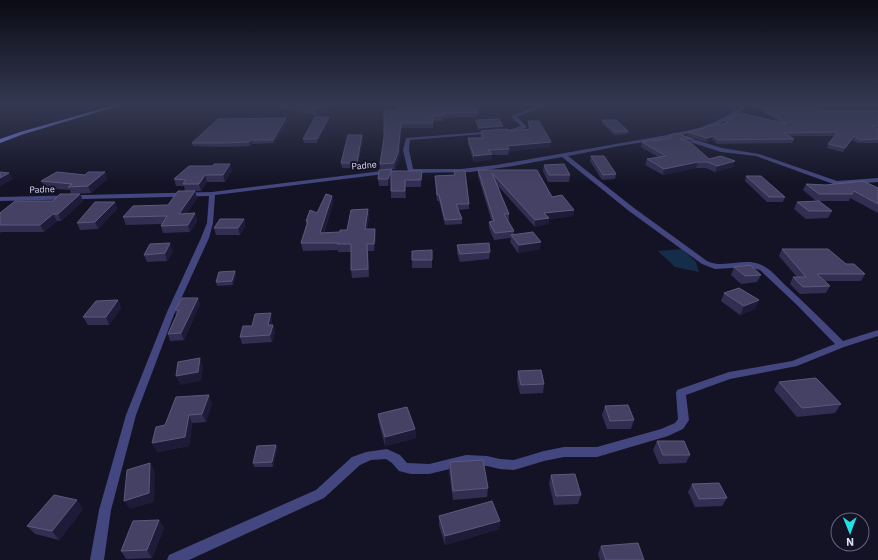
<svg xmlns="http://www.w3.org/2000/svg" width="878" height="560" viewBox="0 0 878 560" font-family="'IBM Plex Sans',sans-serif">
<style>
.water{fill:#152d48}
.lines{fill:none;stroke-linecap:round;stroke-linejoin:round}
.minor{fill:#44477f;fill-rule:evenodd}
.secondary{fill:#7f87ef;fill-rule:evenodd}
.wall{fill:#322e52}
.shaded-wall{fill:#1e1b39}
.building{fill:#444164;stroke:#5c597c}
.labels{text-anchor:middle;dominant-baseline:central;stroke-width:4;stroke-linejoin:round;paint-order:stroke}
.far-street-label{font-size:9px;fill:#dddcfb;stroke:#141326}
</style>
<rect width="100%" height="100%" fill="#141326"/>
<polygon class="water" points="682,249 696,262 699,272 675,267 658,251"/>
<g class="lines">
<g class="minor">
<path d="M540,105H545L517,117L526,126V128L509,132L410,140L409,150L413,169H461L496,165L667,135L699,128L715,122L730,114L743,105H747C724,133 653,140 619,146C602,149 585,153 568,156L634,208L707,261C724,269 742,258 759,264C769,267 777,277 785,285C805,303 824,322 843,341L878,330V336L844,347L797,366L730,379L686,395L689,420L683,429L668,436L597,457H564L544,461L514,470L500,469L487,466L466,465L429,474H411L399,471L392,463L386,459L371,460L360,465L324,498L189,560H167L169,555L316,490L352,457L366,452L387,449L400,455L407,463L429,464L466,455L487,456L500,459L514,460L544,451L564,447H597L661,429L675,423L678,419L676,393L677,390L729,372L792,361L835,344L797,305L760,270L749,267L715,269L702,264L629,211L562,157L513,166L470,172L411,173L408,171L403,150L406,138L509,130L521,126L512,118V116Z"/>
<polygon points="683,136 722,148 759,154 837,181 878,178 878,182 836,185 756,156 721,152 681,139 680,138"/>
<polygon points="390,170 393,172 392,173 215,195 213,223 209,238 175,312 136,415 111,510 104,560 90,560 99,510 126,415 167,312 201,238 207,223 209,196 0,201 0,197 212,192"/>
</g>
<polygon class="secondary" points="115,105 121,105 24,134 0,143 0,139 20,132"/>
</g>
<g class="wall">
<polygon points="281,105 332,105 332,106 316,115 281,108"/>
<polygon points="752,105 768,105 828,111 878,111 878,143 858,143 852,140 843,152 827,148 828,144 836,136 789,136 794,139 792,143 717,144 712,139 706,142 687,136 688,132 703,129 704,127 724,124 725,121 777,121"/>
<polygon points="784,105 878,105 878,110 827,110"/>
<polygon points="395,111 478,112 477,117 443,118 443,121 433,121 433,128 401,128 399,159 395,169 380,169 380,164"/>
<polygon points="329,117 329,121 317,143 304,143 303,139"/>
<polygon points="476,120 511,131 529,129 528,126 528,121 551,142 550,147 509,151 508,155 492,155 492,159 474,162 468,144 468,138 481,138 480,136 481,131 497,129 479,131 476,123"/>
<polygon points="602,120 628,131 627,134 614,135 602,123"/>
<polygon points="287,122 274,143 252,144 250,146 225,147 193,146 192,143"/>
<polygon points="362,135 363,140 357,168 342,168 341,163"/>
<polygon points="670,135 693,139 691,143 709,159 735,161 733,167 715,172 706,168 696,168 663,175 645,165 647,159 658,157 641,147 642,142 670,138"/>
<polygon points="591,156 616,174 615,179 602,180 590,161"/>
<polygon points="544,165 570,175 569,182 548,182 543,171"/>
<polygon points="392,169 392,171 422,171 421,187 405,187 406,198 391,198 391,179 388,186 379,186 378,179"/>
<polygon points="232,170 225,182 207,182 201,191 195,191 197,198 186,214 195,213 197,221 190,232 163,233 161,226 162,224 126,225 123,217 168,205 185,191 184,186 176,186 174,179"/>
<polygon points="478,170 537,170 552,197 574,210 573,216 549,219 548,224 535,227 497,185 509,214 509,220 508,220 514,231 514,234 540,249 518,253 510,242 511,238 494,240 489,228 489,222 492,222 478,176"/>
<polygon points="454,171 469,204 469,209 458,210 462,219 462,224 445,225 439,201 437,201 435,176 454,175"/>
<polygon points="105,172 107,179 91,193 71,194 70,190 45,188 41,181"/>
<polygon points="746,176 785,197 783,202 767,202 745,181"/>
<polygon points="806,184 878,188 878,213 850,198 849,201 816,201 803,190"/>
<polygon points="80,194 83,201 61,221 57,221 44,232 1,232 0,233 0,213 53,201"/>
<polygon points="332,196 333,203 324,233 340,232 347,230 368,209 369,217 367,229 375,229 376,237 374,251 368,251 369,277 352,278 351,270 351,252 338,252 338,250 303,251 301,243 306,225 306,221 317,213"/>
<polygon points="115,202 117,209 98,229 80,230 77,223"/>
<polygon points="797,202 832,211 828,218 806,219 794,209"/>
<polygon points="244,219 245,226 240,235 216,235 214,228"/>
<polygon points="457,245 490,252 489,259 460,262 457,253"/>
<polygon points="782,249 846,264 865,274 861,281 824,281 830,286 826,293 800,294 790,284 793,277 797,277 779,256"/>
<polygon points="432,250 432,268 412,268 412,260"/>
<polygon points="173,251 167,261 147,262 144,255"/>
<polygon points="734,267 761,275 757,282 741,284 731,275"/>
<polygon points="235,271 236,275 233,285 217,286 216,282"/>
<polygon points="724,293 759,300 755,309 740,315 721,301"/>
<polygon points="118,300 121,308 109,325 88,325 83,317"/>
<polygon points="200,304 184,340 170,341 168,334 176,315 175,310"/>
<polygon points="272,320 271,325 273,325 275,332 272,342 242,344 240,337 252,326"/>
<polygon points="518,371 544,384 543,393 520,394 517,380"/>
<polygon points="779,382 841,404 835,413 797,417 774,390"/>
<polygon points="212,403 206,422 192,423 189,446 157,452 165,425"/>
<polygon points="605,406 634,420 631,429 607,429 602,415"/>
<polygon points="378,414 415,429 416,438 385,446 379,423"/>
<polygon points="657,441 690,455 686,463 659,464 653,450"/>
<polygon points="276,445 277,449 273,467 254,467 253,463"/>
<polygon points="450,462 488,488 487,497 453,500 449,471"/>
<polygon points="551,475 581,495 578,504 554,505 549,483"/>
<polygon points="692,484 727,498 722,506 695,507 688,492"/>
<polygon points="83,509 59,540 35,534 27,526"/>
<polygon points="439,516 500,521 499,529 445,545 439,525"/>
<polygon points="159,520 164,528 152,558 126,559 121,551"/>
<polygon points="601,546 644,560 600,560 598,554"/>
</g>
<g class="shaded-wall">
<polygon points="323,105 332,105 332,106 316,115 315,109"/>
<polygon points="329,117 329,121 317,143 317,139"/>
<polygon points="286,118 287,122 274,143 273,140"/>
<polygon points="401,123 401,128 399,159 395,169 394,163"/>
<polygon points="503,126 503,129 479,131 479,128"/>
<polygon points="362,135 363,140 357,168 357,163"/>
<polygon points="713,136 712,139 706,142 707,138"/>
<polygon points="854,136 852,140 843,152 845,148"/>
<polygon points="251,140 252,144 250,146 249,142"/>
<polygon points="551,142 550,147 509,151 509,149 507,146"/>
<polygon points="492,154 492,159 474,162 474,156"/>
<polygon points="735,161 733,167 715,172 717,166"/>
<polygon points="698,162 696,168 663,175 664,169"/>
<polygon points="230,164 232,170 225,182 223,175"/>
<polygon points="391,171 391,178 388,186 388,179"/>
<polygon points="105,172 107,179 91,193 88,186"/>
<polygon points="9,173 13,179 0,187 0,178"/>
<polygon points="205,175 207,182 201,191 199,184"/>
<polygon points="195,191 197,198 182,221 179,214"/>
<polygon points="80,194 83,201 61,221 58,214"/>
<polygon points="332,196 333,203 321,240 320,233"/>
<polygon points="115,202 117,209 98,229 95,222"/>
<polygon points="368,209 369,217 365,237 365,229"/>
<polygon points="574,210 573,216 549,219 548,224 535,227 535,220 544,213"/>
<polygon points="195,213 197,221 190,232 188,225"/>
<polygon points="53,214 57,221 44,232 40,225"/>
<polygon points="244,219 245,226 240,235 238,228"/>
<polygon points="375,229 376,237 374,251 374,244"/>
<polygon points="541,242 540,249 518,253 519,245"/>
<polygon points="170,243 173,251 167,261 165,253"/>
<polygon points="235,271 236,275 233,285 232,281"/>
<polygon points="198,298 200,304 184,340 181,333"/>
<polygon points="118,300 121,308 109,325 106,317"/>
<polygon points="759,300 755,309 740,315 744,306"/>
<polygon points="271,313 272,320 269,332 268,325"/>
<polygon points="273,325 275,332 272,342 270,335"/>
<polygon points="200,358 203,367 201,381 180,385 176,376"/>
<polygon points="209,395 212,403 206,422 202,414"/>
<polygon points="189,415 192,423 189,446 157,452 152,443"/>
<polygon points="415,429 416,438 385,446 385,437"/>
<polygon points="276,445 277,449 273,467 272,462"/>
<polygon points="150,463 155,472 154,502 130,509 124,501"/>
<polygon points="77,500 83,509 59,540 52,531"/>
<polygon points="159,520 164,528 152,558 147,550"/>
<polygon points="500,521 499,529 445,545 445,536"/>
</g>
<g class="building">
<polygon points="290,105 323,105 315,109"/>
<polygon points="399,105 475,105 478,112 443,113 443,116 432,116 433,123 401,123 398,153 394,163 380,164 384,137 384,110 395,111"/>
<polygon points="758,105 768,105 828,111 878,111 878,126 872,126 878,129 878,139 859,140 854,136 845,148 828,144 838,132 784,133 794,139 718,140 713,136 707,138 688,132 705,128 704,127 728,123 725,121 740,113 787,124"/>
<polygon points="815,105 878,105 878,106 828,106"/>
<polygon points="315,117 329,117 317,139 303,139"/>
<polygon points="286,118 273,140 251,140 249,142 224,143 192,143 218,119"/>
<polygon points="499,119 503,126 479,128 476,120"/>
<polygon points="602,120 616,120 628,131 615,132"/>
<polygon points="528,121 539,121 551,142 507,146 509,149 488,150 492,154 474,156 468,138 483,138 481,131 507,129 511,131 531,129"/>
<polygon points="676,133 693,139 680,139 691,143 709,159 721,156 735,161 717,166 707,162 698,162 664,169 647,159 666,156 642,142 671,138 670,135"/>
<polygon points="348,135 362,135 357,163 341,163"/>
<polygon points="591,156 604,156 616,174 603,175"/>
<polygon points="214,164 230,164 223,175 205,175 199,184 183,184 186,180 174,179 189,166 213,166"/>
<polygon points="564,164 570,175 549,175 544,165"/>
<polygon points="392,169 391,171 422,171 421,180 405,180 405,191 391,191 391,171 388,179 378,179 379,170"/>
<polygon points="478,170 537,170 552,197 562,195 574,210 544,213 549,218 535,220 492,173 509,214 504,214 514,231 495,233 489,222 494,221"/>
<polygon points="454,171 465,171 469,204 456,204 462,219 445,220 439,195 437,195 435,176 455,175"/>
<polygon points="0,172 9,173 0,178"/>
<polygon points="57,172 85,175 88,172 105,172 88,186 68,187 72,184 41,181"/>
<polygon points="746,176 761,176 785,197 769,197"/>
<polygon points="863,181 878,188 878,204 854,191 852,194 819,194 806,184 826,185"/>
<polygon points="178,191 195,191 179,214 195,213 188,225 161,226 167,216 123,217 133,206 168,205"/>
<polygon points="60,194 80,194 58,214 53,214 40,225 0,225 0,213 15,201 53,201"/>
<polygon points="326,194 332,196 320,233 340,232 340,230 347,230 351,210 368,209 365,229 375,229 374,244 367,244 368,269 351,270 351,244 337,244 338,243 301,243 308,221 306,221 310,210 317,213"/>
<polygon points="819,201 832,211 809,211 797,202"/>
<polygon points="95,202 115,202 95,222 77,223"/>
<polygon points="220,219 244,219 238,228 214,228"/>
<polygon points="533,232 541,242 519,245 511,235"/>
<polygon points="170,243 165,253 144,255 150,244"/>
<polygon points="489,243 490,252 460,254 457,245"/>
<polygon points="782,249 828,249 846,264 854,264 865,274 817,274 830,286 803,287 793,277 806,277"/>
<polygon points="432,250 432,260 412,260 412,251"/>
<polygon points="750,265 761,275 745,276 734,267"/>
<polygon points="235,271 232,281 216,282 219,272"/>
<polygon points="739,288 759,300 744,306 724,293"/>
<polygon points="182,298 198,298 181,333 168,334 179,310 175,310"/>
<polygon points="118,300 106,317 83,317 96,301"/>
<polygon points="271,313 268,325 273,325 270,335 240,337 243,326 252,326 255,314"/>
<polygon points="200,358 198,372 176,376 178,362"/>
<polygon points="541,370 544,384 521,385 518,371"/>
<polygon points="816,378 841,404 802,408 779,382"/>
<polygon points="209,395 202,414 189,415 185,437 152,443 156,427 165,425 176,397"/>
<polygon points="628,405 634,420 610,421 605,406"/>
<polygon points="407,407 415,429 385,437 378,414"/>
<polygon points="657,441 684,441 690,455 663,455"/>
<polygon points="276,445 272,462 253,463 257,446"/>
<polygon points="483,460 488,488 453,491 450,462"/>
<polygon points="150,463 149,493 124,501 127,470"/>
<polygon points="575,474 581,495 556,496 551,475"/>
<polygon points="719,483 727,498 699,499 692,484"/>
<polygon points="54,495 77,500 52,531 27,526"/>
<polygon points="492,501 500,521 445,536 439,516"/>
<polygon points="159,520 147,550 121,551 133,521"/>
<polygon points="638,543 644,560 606,560 601,546"/>
</g>
<linearGradient id="sky" x2="0" y2="1"><stop stop-color="#0b0a15"/><stop offset="0.57" stop-color="#343952"/><stop offset="1" stop-color="#343952" stop-opacity="0"/></linearGradient>
<rect width="878" height="183" fill="url(#sky)"/>
<g class="labels">
<g class="far-street-label">
<text transform="translate(364 165) rotate(-5)">Padne</text>
<text transform="translate(42 189) rotate(-2)">Padne</text>
</g>
</g>
<g transform="translate(850 532) rotate(179)"><circle r="19" fill="#141326" stroke="#64637b"/>
<path d="M0-3L7 15L0 10L-7 15Z" fill="#20e1e3"/>
<text y="-6" font-size="11" font-weight="bold" text-anchor="middle" fill="#dddcfb">N</text>
</g>
</svg>
